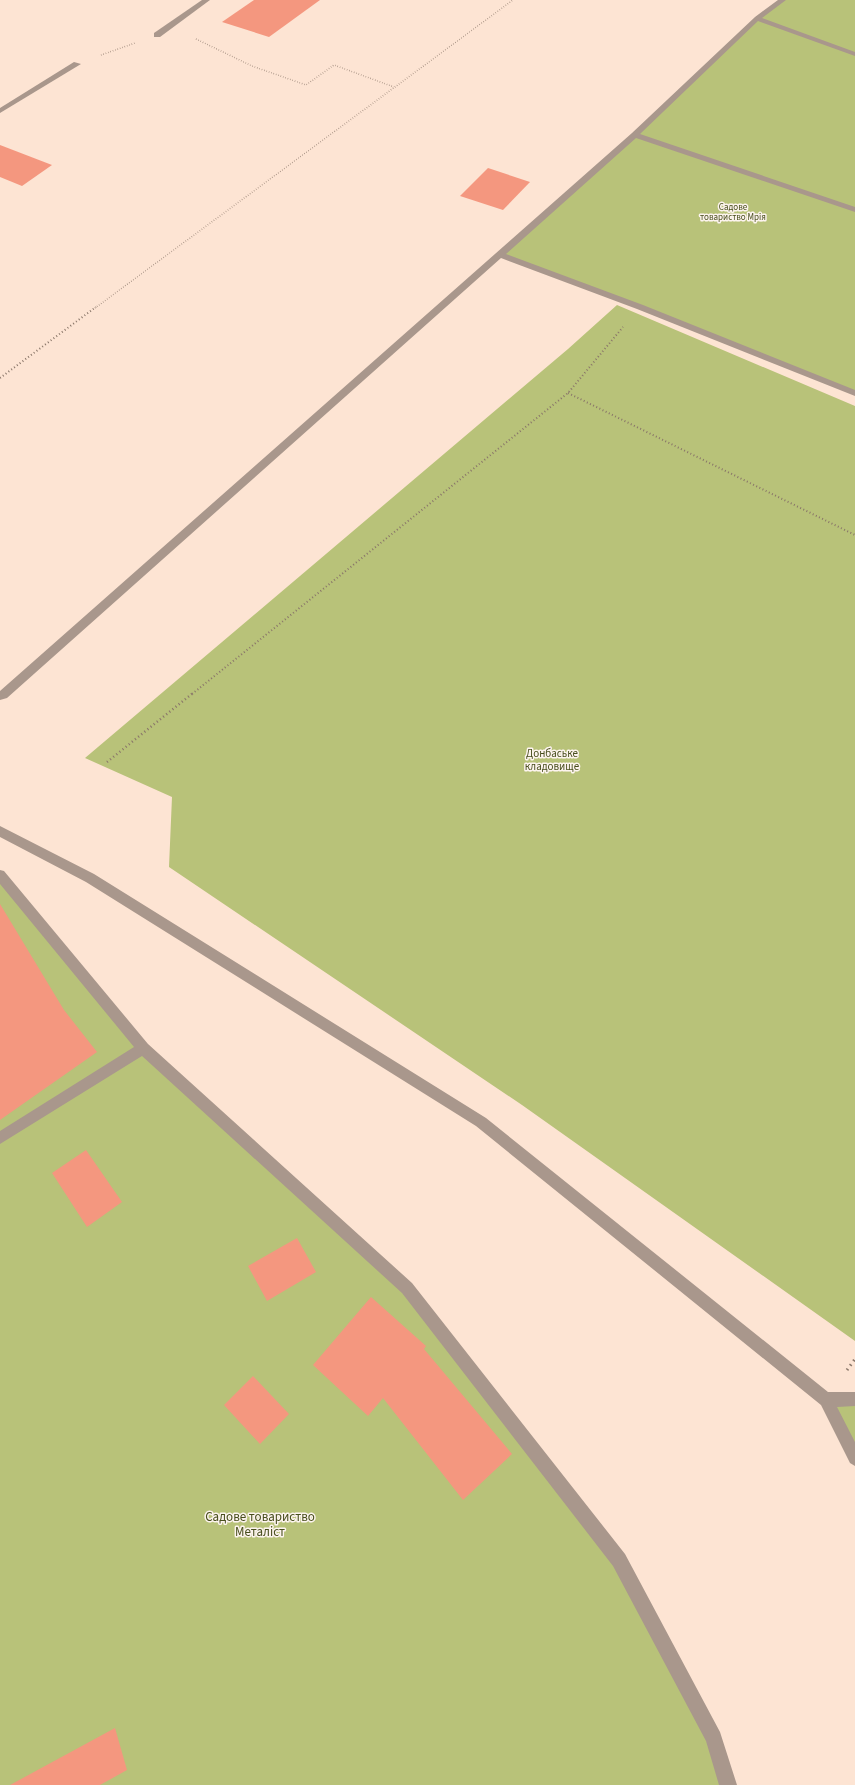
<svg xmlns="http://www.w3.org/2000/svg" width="855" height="1785" viewBox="0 0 855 1785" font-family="'Source Sans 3',sans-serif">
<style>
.green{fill:#b8c279}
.building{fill:#f4977f}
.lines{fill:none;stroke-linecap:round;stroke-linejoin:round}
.path-far3{stroke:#897669;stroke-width:1.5;stroke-dasharray:0.5 2;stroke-linecap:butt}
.path-far2{stroke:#897669;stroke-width:2;stroke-dasharray:1 2.5;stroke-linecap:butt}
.path-far1{stroke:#897669;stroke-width:2.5;stroke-dasharray:1 3;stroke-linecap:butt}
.path{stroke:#897669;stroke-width:3;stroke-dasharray:1.5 4;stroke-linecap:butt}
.minor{fill:#a9978c;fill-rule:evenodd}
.labels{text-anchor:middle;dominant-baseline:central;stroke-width:3;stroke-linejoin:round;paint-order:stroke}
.far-park-label{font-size:9px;fill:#484e1d;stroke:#fdf4ef}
.park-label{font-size:11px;fill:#484e1d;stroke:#fdf4ef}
.near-park-label{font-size:13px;fill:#484e1d;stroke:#fdf4ef}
</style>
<rect width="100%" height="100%" fill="#fde4d3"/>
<g class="green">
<polygon points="783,0 855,0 855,393 499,254 635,135 757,18"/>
<polygon points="617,305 855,406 855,1341 522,1105 169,867 172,797 85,758 568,349"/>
<polygon points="0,875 143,1048 407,1288 619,1560 728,1785 0,1785"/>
<polygon points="855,1399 855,1458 826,1400"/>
</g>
<g class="building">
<polygon points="254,0 320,0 269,37 222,22"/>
<polygon points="0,145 52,165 22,186 0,177"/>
<polygon points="488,168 530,182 503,210 460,196"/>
<polygon points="0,904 64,1010 97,1052 0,1120"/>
<polygon points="86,1150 122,1202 87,1227 52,1173"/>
<polygon points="297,1238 316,1272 267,1301 248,1266"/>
<polygon points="371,1297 426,1346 424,1349 512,1454 463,1500 383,1398 368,1416 313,1365"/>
<polygon points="253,1376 289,1414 260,1444 224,1405"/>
<polygon points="115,1728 127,1770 100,1785 10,1785"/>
</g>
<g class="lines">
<g class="path-far3">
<polyline points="196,39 252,66 306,85 334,65 394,87"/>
<polyline points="101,55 135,43"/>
<polyline points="95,308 513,0"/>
</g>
<g class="path-far2">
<polyline points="0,378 96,307"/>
<polyline points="568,393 855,535"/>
<polyline points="192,694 568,393 623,327"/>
</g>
<polyline class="path-far1" points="107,762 193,693"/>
<polyline class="path" points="847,1370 855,1359"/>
<g class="minor">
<polygon points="202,0 210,0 160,37 154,37 154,33"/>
<polygon points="778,0 786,0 762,18 855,52 855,56 758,21 640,134 855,207 855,212 636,138 506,254 643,305 855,390 855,396 637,309 501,258 7,698 0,700 0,691 632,133 755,17"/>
<polygon points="74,62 81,64 0,113 0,108"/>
<polygon points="0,826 94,874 486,1118 828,1392 855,1392 855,1406 837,1407 855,1442 855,1466 850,1463 821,1405 476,1126 86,882 0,837"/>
<polygon points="0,870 4,871 148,1044 412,1283 625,1554 720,1732 737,1785 719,1785 706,1741 613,1566 402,1293 142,1056 0,1144 0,1131 134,1047 0,884"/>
</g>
</g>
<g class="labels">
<g class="far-park-label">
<text x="733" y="207">Садове<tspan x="733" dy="10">товариство Мрія</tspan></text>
</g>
<g class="park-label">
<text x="552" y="753">Донбаське<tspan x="552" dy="13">кладовище</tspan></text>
</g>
<g class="near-park-label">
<text x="260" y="1517">Садове товариство<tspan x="260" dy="15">Металіст</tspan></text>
</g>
</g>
</svg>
